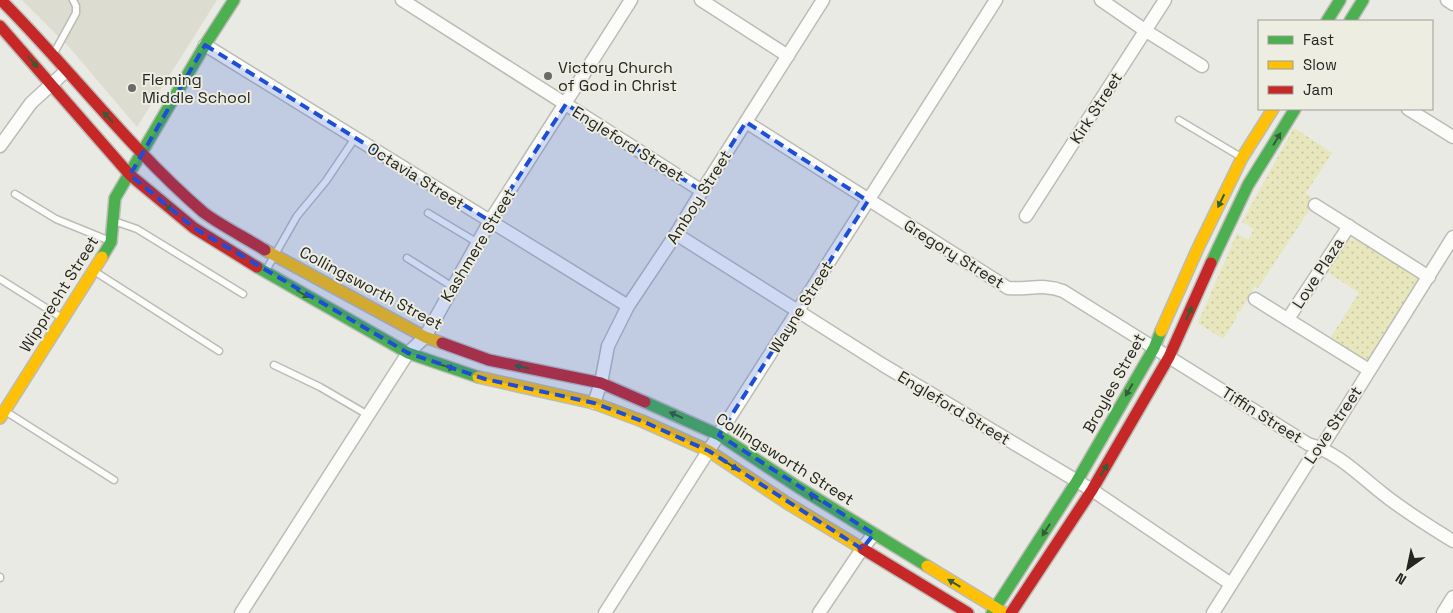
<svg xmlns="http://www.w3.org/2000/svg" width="1453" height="613" viewBox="0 0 1453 613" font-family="'Space Grotesk',sans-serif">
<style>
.built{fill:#dcdcd1}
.grass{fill:url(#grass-dots)}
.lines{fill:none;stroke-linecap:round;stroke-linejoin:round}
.lane-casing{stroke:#bcbcb7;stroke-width:9}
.street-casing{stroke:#bcbcb7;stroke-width:15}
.fast-casing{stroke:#bcbcb7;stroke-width:14}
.slow-casing{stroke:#bcbcb7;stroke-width:14}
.jam-casing{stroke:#bcbcb7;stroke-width:14}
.lane{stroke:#fcfcfb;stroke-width:6}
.street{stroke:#fcfcfb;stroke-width:12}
.fast{stroke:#4caf50;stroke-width:11}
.slow{stroke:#ffc107;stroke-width:11}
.jam{stroke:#c62828;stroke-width:11}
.oneway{fill:#355c34}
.marked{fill:#1d4ed8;fill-opacity:0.2;stroke:#1d4ed8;stroke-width:4;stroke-dasharray:10 6;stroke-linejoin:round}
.poi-dot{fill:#6a6a66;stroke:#edede2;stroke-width:2}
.labels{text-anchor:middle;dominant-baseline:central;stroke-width:4;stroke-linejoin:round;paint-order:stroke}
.poi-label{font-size:16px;fill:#252522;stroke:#edede2;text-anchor:start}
.street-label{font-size:16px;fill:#252522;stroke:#edede2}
</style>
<defs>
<pattern id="grass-dots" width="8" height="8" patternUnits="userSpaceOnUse" patternTransform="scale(1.25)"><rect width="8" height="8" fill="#e7e6bc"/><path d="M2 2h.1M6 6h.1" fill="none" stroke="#c6c5a1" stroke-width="1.8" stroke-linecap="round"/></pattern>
</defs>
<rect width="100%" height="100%" fill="#eaeae5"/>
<polygon class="built" points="22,0 217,0 137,127 70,48"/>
<g class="grass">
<polygon points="1293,129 1296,129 1332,153 1306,193 1314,199 1309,208 1310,209 1258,288 1255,286 1240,312 1238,311 1236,316 1237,317 1223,339 1198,323 1237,233 1248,240 1254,229 1242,222"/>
<polygon points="1358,238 1419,275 1421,279 1369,362 1363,361 1329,340 1359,293 1326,271 1345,241"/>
</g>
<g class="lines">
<defs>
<g id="lane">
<polyline points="53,55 76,13 76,6 73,0"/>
<polyline points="1179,120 1241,157"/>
<polyline points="15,194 56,219 110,241"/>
<polyline points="428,213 478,243"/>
<polyline points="114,221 137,229 243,294"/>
<polyline points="407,258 453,287"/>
<polyline points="94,271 219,351"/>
<polyline points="265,272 297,216 326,181 355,138"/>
<polyline points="0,279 62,318"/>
<polyline points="274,365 320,387 368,415"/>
<polyline points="5,411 114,480"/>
<polyline points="0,577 0,578"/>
</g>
<g id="street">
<polyline points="402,0 702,191"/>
<polyline points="701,0 788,56"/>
<polyline points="1101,0 1146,31 1202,66"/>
<polyline points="1447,0 1453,4"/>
<polyline points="205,45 628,306"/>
<polyline points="1408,109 1453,137"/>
<path d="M746,122L1008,288C1028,290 1043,283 1063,291L1308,444C1337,452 1359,475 1382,493C1404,511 1429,526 1453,541"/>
<polyline points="0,146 31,103 66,71"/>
<polyline points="1315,205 1429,277"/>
<polyline points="1026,216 1165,0"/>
<polyline points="676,234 883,365 1092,490 1231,584"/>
<polyline points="1255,299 1369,370"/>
<polyline points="1288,319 1349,226"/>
<polyline points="594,403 601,383 608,346 628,306 676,234 702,191 823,0"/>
<polyline points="241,613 408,353 425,337 490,221 631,0"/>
<polyline points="605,613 996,0"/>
<polyline points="819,613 862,549 874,534"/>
<polyline points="1213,613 1312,456 1321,448 1453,237"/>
<polyline points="1443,613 1453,597"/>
</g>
<g id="fast">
<polyline points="1327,21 1340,0"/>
<polyline points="1350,21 1363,0"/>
<polyline points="102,257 111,242 115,198 205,45 234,0"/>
<polyline points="1211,263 1248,185 1295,109"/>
<polyline points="257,267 408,353 478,377"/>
<polyline points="645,402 719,435 798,487 927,566"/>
<polyline points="992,613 1077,481 1154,348 1161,331"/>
</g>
<g id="slow">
<polyline points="265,250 425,337 442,343"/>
<polyline points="1161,331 1198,248 1242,158 1273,109"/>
<polyline points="478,377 594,403 642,421 709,451 787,503 863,549"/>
<polyline points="0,418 102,257"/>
<polyline points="927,566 1004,613"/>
</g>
<g id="jam">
<path d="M1,0C70,69 129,148 203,212C220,225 246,238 265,250"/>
<polyline points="0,26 130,175 194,228 257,267"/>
<polyline points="442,343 489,360 601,383 645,402"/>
<polyline points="863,549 968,613"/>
<polyline points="1011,613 1092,490 1169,357 1211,263"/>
</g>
</defs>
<use href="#lane" class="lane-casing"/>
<use href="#street" class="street-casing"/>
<use href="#fast" class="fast-casing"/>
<use href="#slow" class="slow-casing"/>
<use href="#jam" class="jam-casing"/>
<use href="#lane" class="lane"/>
<use href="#street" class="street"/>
<use href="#fast" class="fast"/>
<use href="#slow" class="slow"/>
<use href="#jam" class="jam"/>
</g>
<defs><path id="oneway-solid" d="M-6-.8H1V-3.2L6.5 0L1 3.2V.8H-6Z" transform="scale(1.25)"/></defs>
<g class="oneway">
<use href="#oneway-solid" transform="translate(33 62) rotate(49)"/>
<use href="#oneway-solid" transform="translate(108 117) rotate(-133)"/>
<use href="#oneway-solid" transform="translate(1277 139) rotate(-59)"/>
<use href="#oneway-solid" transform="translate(1221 201) rotate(116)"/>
<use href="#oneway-solid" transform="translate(167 206) rotate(40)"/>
<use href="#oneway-solid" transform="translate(303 294) rotate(30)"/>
<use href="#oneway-solid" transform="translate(1189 313) rotate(-67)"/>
<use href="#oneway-solid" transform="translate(448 367) rotate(18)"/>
<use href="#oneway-solid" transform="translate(522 367) rotate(-169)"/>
<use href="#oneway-solid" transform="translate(1129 390) rotate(120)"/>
<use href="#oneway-solid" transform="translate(676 415) rotate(-156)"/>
<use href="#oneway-solid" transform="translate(732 466) rotate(34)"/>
<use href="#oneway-solid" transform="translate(1104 470) rotate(-60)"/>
<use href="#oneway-solid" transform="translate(815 498) rotate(-148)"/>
<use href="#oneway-solid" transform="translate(1046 530) rotate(123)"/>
<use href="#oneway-solid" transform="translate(954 583) rotate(-149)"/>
</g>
<path class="marked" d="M205,45L490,221L566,104L702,191L746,122L868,201L719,435L874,534L862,549L709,451L642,421L594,403L485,379L408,353L194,228L130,175Z"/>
<g class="poi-dot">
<circle cx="548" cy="76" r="5"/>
<circle cx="132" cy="88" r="5"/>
</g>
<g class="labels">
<g class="poi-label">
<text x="558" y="67">Victory Church<tspan x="558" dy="18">of God in Christ</tspan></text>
<text x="142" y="79">Fleming<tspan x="142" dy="18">Middle School</tspan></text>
</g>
<g class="street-label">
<text transform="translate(1096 108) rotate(-57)">Kirk Street</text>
<text transform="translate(628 144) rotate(32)">Engleford Street</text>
<text transform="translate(416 176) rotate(32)">Octavia Street</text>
<text transform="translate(699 197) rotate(-58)">Amboy Street</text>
<text transform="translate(478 245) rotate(-59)">Kashmere Street</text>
<text transform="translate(954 254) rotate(32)">Gregory Street</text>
<text transform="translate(1318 273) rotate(-57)">Love Plaza</text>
<text transform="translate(371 288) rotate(28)">Collingsworth Street</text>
<text transform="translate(59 294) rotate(-58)">Wipprecht Street</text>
<text transform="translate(801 307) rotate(-58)">Wayne Street</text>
<text transform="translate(1114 383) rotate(-61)">Broyles Street</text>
<text transform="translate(954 408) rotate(31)">Engleford Street</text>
<text transform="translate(1262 415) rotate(32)">Tiffin Street</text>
<text transform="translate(1333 425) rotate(-56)">Love Street</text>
<text transform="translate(785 459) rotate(32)">Collingsworth Street</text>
</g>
</g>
<rect x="1258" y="20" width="175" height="90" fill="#edede2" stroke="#9d9d95"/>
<rect x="1268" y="36" width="25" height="8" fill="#4caf50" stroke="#9d9d95"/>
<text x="1303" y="45" font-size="15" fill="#252522">Fast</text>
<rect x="1268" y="61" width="25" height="8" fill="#ffc107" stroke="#9d9d95"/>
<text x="1303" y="70" font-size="15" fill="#252522">Slow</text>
<rect x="1268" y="86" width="25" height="8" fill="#c62828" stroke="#9d9d95"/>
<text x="1303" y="95" font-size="15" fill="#252522">Jam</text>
<g transform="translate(1408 568) rotate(213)" stroke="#edede2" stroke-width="4" paint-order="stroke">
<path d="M0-4L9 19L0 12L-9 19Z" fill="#252522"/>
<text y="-8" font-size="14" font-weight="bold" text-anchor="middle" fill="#252522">N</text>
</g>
</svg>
